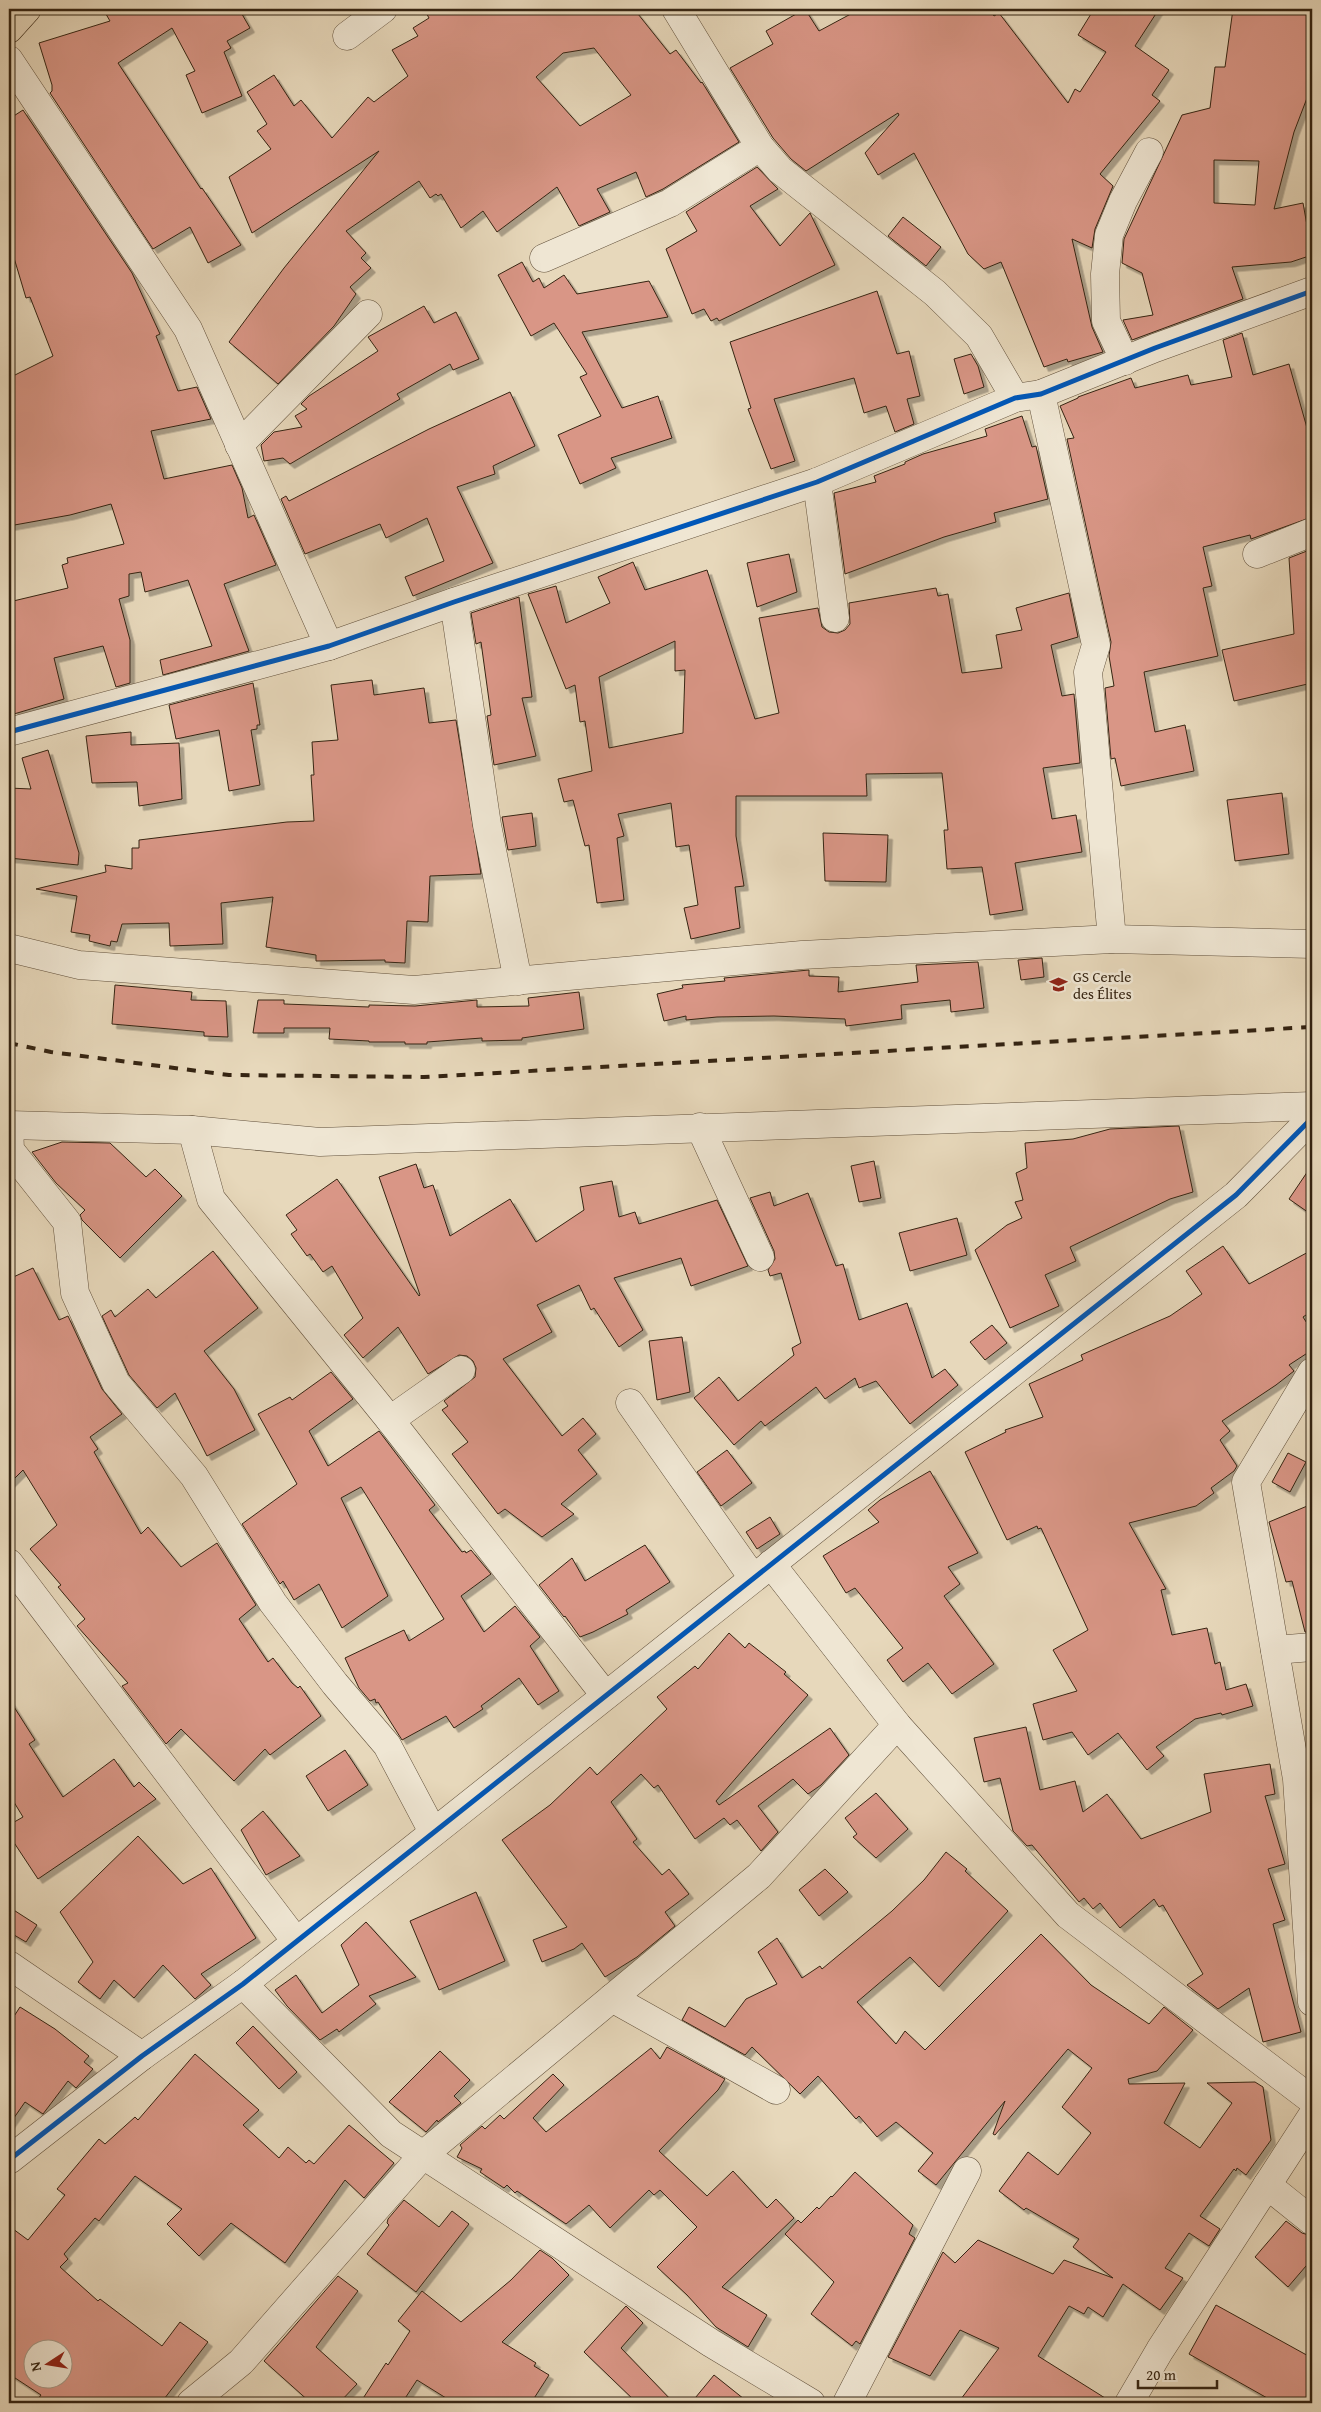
<svg xmlns="http://www.w3.org/2000/svg" width="1321" height="2412" viewBox="0 0 1321 2412" font-family="'Gentium Book Plus',serif">
<style>
.building{fill:#d99686;stroke:#352412;fill-rule:evenodd;filter:url(#shadow)}
.lines{fill:none;stroke-linecap:round;stroke-linejoin:round}
.minor-casing{stroke:#62513c;stroke-width:29}
.major-casing{stroke:#352412;stroke-width:29}
.minor{stroke:#efe6d3;stroke-width:28}
.major{stroke:#e7d8bb;stroke-width:28}
.rail{stroke:#352412;stroke-width:4;stroke-dasharray:9 9;stroke-linecap:butt}
.cycleway-casing{stroke:#efe6d3;stroke-width:8}
.cycleway{stroke:#0057b8;stroke-width:5}
.labels{text-anchor:middle;dominant-baseline:central;stroke-width:5;stroke-linejoin:round;paint-order:stroke}
.poi-label{font-size:15px;fill:#352412;stroke:#efe6d3;text-anchor:start}
</style>
<defs>
<filter id="shadow"><feDropShadow dx="4.5" dy="4.5" stdDeviation="0" flood-color="#0004"/></filter>
</defs>
<rect width="100%" height="100%" fill="#e7d8bb"/>
<filter id="stains"><feTurbulence type="fractalNoise" baseFrequency=".004" numOctaves="4"/><feColorMatrix values="0 0 0 0 .2 0 0 0 0 .09 0 0 0 0 .02 0 0 0 .5 -.17"/></filter>
<radialGradient id="worn" r=".72"><stop offset=".6" stop-color="#630" stop-opacity="0"/><stop offset="1" stop-color="#630" stop-opacity=".3"/></radialGradient>
<g class="building">
<polygon points="103,9 239,9 250,28 227,41 231,48 224,52 242,96 202,113 186,75 195,71 172,28 118,63 201,189 202,188 241,245 208,263 190,227 153,249 50,93 52,91 52,85 39,43 110,21"/>
<path d="M424,9H634L670,54L676,50L701,83L702,82L739,142L663,189L646,197L636,172L597,189L610,212L579,226L557,187L497,232L483,211L461,228L441,194L438,196L436,194L430,198L419,181L346,231L366,253L361,258L371,268L350,287L356,294L334,326L278,384L229,342L284,268L379,151L252,233L229,177L271,149L257,131L267,124L247,92L274,75L294,106L301,100L332,138L368,97L374,102L408,76L392,50L418,36L413,28L429,18ZM594,48L631,95L580,126L536,77L563,53Z"/>
<polygon points="805,9 819,31 860,9 989,9 994,16 999,13 1068,103 1075,89 1080,92 1106,52 1078,35 1094,9 1159,9 1135,46 1169,70 1152,95 1160,101 1100,174 1113,186 1095,229 1092,248 1072,239 1092,327 1103,352 1068,362 1067,359 1044,367 1001,262 984,269 968,254 914,153 878,175 865,153 899,115 898,113 806,171 791,159 773,138 730,68 773,44 766,31"/>
<path d="M1233,9H1312V85L1294,132L1274,209L1303,203L1308,231L1312,230V255L1291,262L1232,267L1243,299L1132,340L1123,320L1153,315L1142,273L1122,263L1124,239L1182,115L1210,108L1215,67H1225ZM1214,160L1259,161L1255,205L1214,203Z"/>
<polygon points="23,110 132,273 160,334 156,336 178,391 197,387 211,419 151,431 164,479 232,465 242,488 248,518 254,515 276,565 224,584 249,651 163,675 160,660 212,646 188,580 145,592 141,572 129,574 129,596 119,599 130,640 130,683 116,687 103,646 54,658 64,699 14,714 9,690 9,602 68,588 62,565 68,563 67,558 124,544 111,504 70,515 9,526 9,378 53,356 30,297 26,298 9,241 9,119"/>
<polygon points="757,167 778,189 750,206 780,246 810,213 835,265 719,321 717,318 711,321 704,309 692,314 666,249 697,231 686,212"/>
<polygon points="903,217 941,247 926,266 888,236"/>
<polygon points="522,262 533,282 539,278 544,288 564,275 577,294 649,281 668,317 582,332 622,408 658,396 672,438 611,458 616,468 580,484 558,435 601,416 580,377 587,374 554,323 531,336 498,275"/>
<polygon points="877,291 897,354 909,351 920,396 907,399 914,424 895,432 886,406 864,413 854,378 774,399 795,461 771,469 748,409 751,408 730,342"/>
<polygon points="424,306 434,323 456,312 479,359 453,370 450,364 397,394 400,399 290,464 283,458 264,461 261,445 274,432 302,427 295,416 307,409 301,404 309,396 378,351 368,337"/>
<polygon points="1242,333 1253,375 1289,364 1307,428 1312,425 1312,517 1251,539 1250,535 1203,547 1212,586 1203,588 1218,656 1144,672 1155,732 1185,725 1194,771 1121,786 1115,758 1111,759 1105,688 1114,686 1109,656 1111,642 1067,439 1074,438 1060,406 1078,398 1078,397 1131,378 1135,388 1188,375 1191,385 1232,377 1223,340"/>
<polygon points="971,354 978,366 984,387 964,394 954,359"/>
<polygon points="510,392 535,446 493,466 495,474 457,487 493,563 413,596 405,577 444,561 427,518 386,538 380,524 305,554 281,499 286,496 289,501 429,429"/>
<polygon points="1022,416 1032,447 1036,446 1048,499 994,513 996,522 944,537 845,574 834,493 876,482 874,476 905,464 905,462 923,454 987,436 985,429"/>
<polygon points="1312,549 1312,683 1234,701 1222,650 1294,634 1289,558"/>
<polygon points="789,554 797,592 757,607 747,563"/>
<path d="M633,562L645,590L707,570L755,719L779,713L759,618L818,608L822,627L829,632L838,633L845,630L850,624L849,603L936,588L938,596L948,594L962,673L1002,668L996,635L1022,630L1016,608L1069,593L1078,637L1051,645L1062,696L1074,694L1080,763L1043,768L1052,819L1076,815L1082,852L1015,863L1023,910L990,915L982,867L947,869L944,830H948L942,773L866,774L867,796H736V836L744,886L735,887L740,928L691,939L684,908L698,905L689,845L676,847L671,803L618,814L624,836L617,838L624,900L597,903L589,845L585,846L573,800L564,802L558,779L592,771L585,721L580,722L575,685L566,689L528,594L556,586L566,623L610,603L598,577ZM675,641V671L685,670L683,733L609,748L599,677Z"/>
<polygon points="519,597 532,697 522,698 536,756 494,765 487,716 491,715 481,642 476,644 471,613"/>
<polygon points="372,680 374,695 424,688 429,723 456,720 481,874 430,876 428,922 407,921 405,963 385,962 385,960 316,961 316,955 266,947 273,897 221,903 223,944 170,946 169,923 122,924 117,942 111,941 110,946 89,941 90,935 71,932 77,896 36,889 106,872 105,865 132,869 132,848 139,848 139,840 287,822 314,821 311,775 314,775 312,742 338,740 331,685"/>
<polygon points="253,683 260,725 257,725 257,729 251,730 260,785 229,791 219,730 176,739 169,705"/>
<polygon points="131,732 131,745 179,743 182,799 139,806 137,782 92,783 86,736"/>
<polygon points="48,750 79,853 78,865 9,858 9,788 31,789 22,758"/>
<polygon points="1282,793 1289,854 1235,861 1227,800"/>
<polygon points="532,813 536,846 508,850 502,817"/>
<polygon points="823,833 888,835 886,882 825,881"/>
<polygon points="1042,958 1044,977 1021,980 1018,960"/>
<polygon points="978,962 984,1008 951,1012 950,1000 901,1005 902,1019 846,1026 845,1019 774,1016 717,1017 686,1020 686,1016 664,1021 657,994 683,988 682,985 725,981 724,978 809,970 809,976 839,977 838,992 918,982 916,965"/>
<polygon points="115,985 192,992 191,1000 226,1001 228,1037 204,1036 204,1032 112,1024"/>
<polygon points="579,992 584,1029 522,1038 522,1040 482,1041 482,1038 427,1042 427,1044 405,1044 405,1042 369,1042 369,1041 329,1039 330,1028 284,1028 284,1033 253,1033 258,1000 284,1000 284,1004 369,1007 369,1005 415,1006 477,1000 477,1007 529,1006 528,998"/>
<polygon points="1179,1126 1193,1192 1170,1199 1070,1247 1076,1261 1045,1275 1059,1306 1010,1328 975,1250 1007,1225 1022,1218 1015,1202 1023,1200 1016,1173 1027,1168 1025,1143 1073,1139 1110,1129"/>
<polygon points="62,1142 110,1143 146,1177 155,1169 182,1196 120,1258 82,1220 80,1215 85,1210 56,1183 32,1152"/>
<polygon points="874,1161 881,1198 859,1202 851,1166"/>
<polygon points="416,1164 424,1188 433,1185 450,1236 510,1199 536,1242 584,1210 580,1187 612,1181 619,1217 635,1212 639,1224 717,1200 748,1266 691,1286 681,1258 614,1278 643,1330 619,1347 594,1308 591,1310 579,1285 537,1305 552,1332 503,1359 562,1436 583,1418 596,1434 578,1450 597,1474 561,1504 574,1514 542,1537 505,1509 498,1514 452,1454 468,1442 442,1410 448,1406 444,1401 475,1377 476,1368 473,1361 467,1356 459,1355 428,1374 398,1327 363,1358 344,1335 363,1318 332,1266 323,1272 310,1254 307,1256 291,1234 297,1230 286,1215 337,1179 419,1296 420,1295 379,1177"/>
<polygon points="1312,1165 1312,1215 1289,1199"/>
<polygon points="770,1192 774,1206 808,1193 836,1266 843,1264 859,1320 907,1303 932,1378 945,1369 958,1385 910,1424 876,1381 859,1388 855,1378 825,1399 816,1387 765,1426 761,1421 734,1445 694,1398 719,1377 738,1401 794,1355 792,1348 801,1343 781,1273 770,1276 768,1270 775,1259 774,1251 750,1198"/>
<polygon points="957,1218 967,1255 910,1271 899,1233"/>
<polygon points="1223,1246 1249,1284 1312,1250 1312,1311 1303,1317 1312,1331 1312,1350 1289,1365 1294,1371 1276,1385 1222,1421 1230,1431 1220,1440 1237,1466 1234,1471 1211,1488 1214,1493 1196,1506 1129,1523 1166,1589 1161,1590 1172,1635 1207,1628 1215,1664 1220,1662 1226,1690 1246,1684 1253,1706 1222,1715 1221,1713 1195,1719 1156,1747 1164,1756 1147,1770 1118,1733 1088,1755 1072,1732 1043,1740 1033,1704 1077,1691 1053,1650 1088,1630 1041,1528 1038,1529 1037,1526 1007,1540 965,1452 1006,1432 1005,1430 1043,1417 1029,1384 1083,1360 1081,1355 1170,1316 1202,1294 1186,1271"/>
<polygon points="213,1251 258,1308 204,1351 234,1389 255,1430 207,1456 175,1393 157,1408 129,1375 102,1316 111,1310 115,1317 148,1289 156,1298"/>
<polygon points="33,1268 59,1320 68,1316 102,1389 122,1414 90,1437 98,1449 94,1452 141,1534 148,1527 181,1567 217,1543 256,1605 239,1619 268,1662 273,1658 292,1683 298,1688 300,1686 321,1716 270,1755 265,1749 234,1781 181,1729 166,1744 122,1686 128,1683 77,1626 85,1619 58,1587 61,1585 30,1549 57,1525 23,1470 9,1484 9,1279"/>
<polygon points="992,1325 1007,1343 985,1360 970,1342"/>
<polygon points="682,1337 690,1392 657,1400 649,1341"/>
<polygon points="331,1372 353,1399 309,1431 328,1466 379,1431 435,1505 429,1510 462,1552 465,1551 466,1553 471,1550 491,1574 461,1596 484,1632 515,1606 540,1637 530,1646 559,1691 538,1705 519,1678 481,1706 483,1709 454,1728 446,1716 402,1740 378,1702 376,1703 375,1699 370,1701 359,1688 345,1658 404,1630 409,1641 444,1619 361,1487 341,1498 388,1596 342,1628 319,1584 294,1600 283,1581 280,1584 242,1524 297,1484 258,1414 290,1397 292,1400"/>
<polygon points="727,1450 752,1483 721,1506 697,1472"/>
<polygon points="1288,1453 1306,1462 1290,1492 1272,1482"/>
<polygon points="930,1471 978,1553 948,1567 960,1584 944,1596 994,1664 952,1694 928,1663 903,1682 887,1660 903,1648 855,1588 846,1593 823,1556 879,1522 868,1510 880,1500"/>
<polygon points="1312,1504 1312,1632 1305,1632 1292,1581 1286,1582 1269,1522"/>
<polygon points="770,1517 780,1534 757,1549 746,1532"/>
<polygon points="645,1545 670,1582 626,1610 628,1614 593,1632 580,1637 565,1616 564,1617 539,1585 572,1558 585,1581"/>
<polygon points="729,1633 745,1648 749,1643 786,1672 784,1674 808,1695 716,1801 719,1805 830,1728 849,1755 821,1785 808,1794 793,1779 758,1806 778,1832 761,1851 737,1820 730,1825 724,1818 695,1839 658,1785 654,1788 641,1774 611,1802 637,1839 633,1842 662,1875 669,1869 689,1894 665,1912 675,1926 637,1957 605,1977 582,1943 574,1949 542,1962 533,1940 567,1927 502,1840 550,1805 590,1767 597,1775 667,1709 657,1697 695,1666 698,1669"/>
<polygon points="9,1699 35,1740 29,1744 63,1797 114,1759 134,1787 139,1782 156,1799 38,1879 9,1835 9,1825 23,1817 9,1794"/>
<polygon points="1026,1727 1040,1790 1075,1781 1083,1812 1107,1794 1141,1839 1211,1812 1204,1774 1270,1764 1275,1794 1265,1796 1285,1864 1268,1869 1285,1920 1273,1924 1301,2032 1263,2042 1249,1988 1218,2009 1187,1985 1203,1974 1163,1905 1159,1907 1154,1899 1120,1928 1100,1903 1093,1909 1084,1898 1079,1902 1032,1845 1027,1846 1013,1831 1000,1778 984,1782 974,1738"/>
<polygon points="345,1750 368,1785 328,1811 306,1776"/>
<polygon points="876,1793 908,1829 876,1858 853,1837 857,1834 845,1818"/>
<polygon points="263,1811 300,1856 266,1875 241,1830"/>
<polygon points="138,1836 183,1884 211,1868 256,1938 201,1974 211,1985 195,1999 163,1965 134,1998 114,1980 100,1999 78,1982 93,1962 60,1912"/>
<polygon points="946,1852 967,1869 965,1871 1008,1911 939,1987 910,1957 857,2002 896,2044 905,2031 925,2050 1041,1934 1091,1985 1149,2024 1164,2007 1193,2030 1157,2071 1128,2079 1129,2084 1185,2083 1164,2123 1200,2148 1232,2103 1207,2083 1255,2082 1263,2087 1271,2140 1246,2175 1237,2168 1236,2171 1234,2169 1200,2216 1220,2229 1209,2246 1189,2233 1165,2268 1183,2278 1160,2310 1123,2284 1103,2317 1088,2307 1084,2314 1069,2306 1038,2356 1113,2403 958,2403 999,2348 960,2330 930,2376 888,2357 943,2252 955,2263 978,2240 1053,2274 1064,2260 1113,2278 1073,2247 1079,2239 1026,2208 1024,2210 999,2191 1028,2152 1058,2175 1091,2133 1062,2107 1092,2068 1068,2049 995,2135 993,2134 1005,2101 936,2185 918,2171 933,2153 896,2122 877,2137 859,2116 856,2119 818,2076 800,2094 752,2047 745,2055 682,2020 689,2007 725,2027 746,1999 777,1984 758,1952 777,1938 802,1978 820,1966 822,1969 892,1911 924,1880"/>
<polygon points="825,1869 848,1892 819,1916 799,1890"/>
<polygon points="476,1892 505,1961 439,1990 410,1921"/>
<polygon points="9,1907 37,1925 26,1942 9,1932"/>
<polygon points="366,1922 416,1977 369,1996 376,2004 339,2032 337,2029 320,2040 287,2006 275,1990 296,1975 322,2013 359,1985 341,1945"/>
<polygon points="20,2007 55,2029 89,2056 84,2062 93,2069 76,2088 68,2081 43,2114 25,2102 9,2125 9,2024"/>
<polygon points="253,2026 297,2072 279,2089 236,2043"/>
<polygon points="667,2047 725,2079 718,2090 659,2151 707,2196 733,2171 767,2208 776,2199 794,2218 722,2287 767,2315 748,2347 716,2327 687,2295 657,2267 697,2227 660,2190 654,2195 649,2190 610,2228 589,2205 566,2224 517,2191 515,2193 507,2185 504,2188 480,2172 482,2169 457,2157 462,2148 460,2145 482,2126 485,2129 500,2115 504,2119 553,2074 564,2085 533,2118 546,2132 651,2048 660,2059"/>
<polygon points="440,2051 470,2080 454,2096 461,2103 438,2122 437,2120 426,2132 389,2102"/>
<path d="M195,2054L259,2110L243,2125L279,2158L288,2147L306,2163L309,2160L314,2164L349,2125L394,2163L364,2198L345,2180L285,2263L231,2223L199,2256L167,2224L182,2209L135,2176L99,2221L95,2218L64,2254L68,2259L60,2267L98,2301L100,2299L162,2346L180,2322L208,2342L161,2403H35L41,2395L9,2374V2226L28,2240L65,2195L57,2189L99,2139L105,2144L135,2117L138,2120ZM32,2350H62V2380H32Z"/>
<polygon points="855,2172 913,2225 909,2234 915,2238 860,2344 856,2341 852,2346 811,2314 834,2282 785,2234 798,2220 801,2223 817,2207 819,2209 831,2196 832,2197"/>
<polygon points="404,2200 439,2227 452,2211 469,2224 416,2292 367,2254 389,2225 387,2223 388,2219"/>
<polygon points="1286,2221 1302,2233 1312,2236 1312,2259 1288,2287 1255,2257"/>
<polygon points="540,2250 552,2258 569,2275 502,2342 536,2363 534,2366 549,2375 531,2403 454,2403 417,2380 402,2403 360,2403 386,2363 388,2365 410,2331 398,2321 422,2291 461,2322 511,2280"/>
<polygon points="338,2276 358,2291 316,2347 357,2384 339,2403 311,2403 264,2361"/>
<polygon points="1216,2305 1312,2358 1312,2403 1276,2403 1189,2354"/>
<polygon points="626,2306 643,2323 621,2348 674,2403 637,2403 584,2352"/>
<polygon points="714,2375 749,2403 691,2403"/>
</g>
<g class="lines">
<defs>
<g id="minor">
<polyline points="676,9 760,147 780,170 935,293 979,336 1015,398"/>
<polyline points="347,36 383,9"/>
<polyline points="9,60 188,329 329,646"/>
<polyline points="544,258 670,203 760,147"/>
<polyline points="1125,361 1106,321 1105,274 1109,235 1123,201 1149,152"/>
<polyline points="1041,394 1096,645 1088,672 1112,939"/>
<polyline points="239,445 368,314"/>
<polyline points="817,482 835,618"/>
<polyline points="1257,554 1312,532"/>
<polyline points="454,602 487,825 518,981"/>
<polyline points="9,732 329,646 454,602 817,482 1015,398 1041,394 1155,348 1312,291"/>
<polyline points="9,948 79,965 414,990 802,955 1112,939 1312,944"/>
<polyline points="9,1125 192,1130 320,1142 1312,1106"/>
<polyline points="9,1125 10,1150 67,1222 75,1293 116,1383 194,1476 273,1603 335,1684 387,1745 433,1832"/>
<polyline points="700,1127 760,1257"/>
<polyline points="192,1130 211,1199 390,1420 605,1695"/>
<polyline points="1312,1372 1246,1482 1297,1779 1312,2002"/>
<polyline points="630,1403 753,1578"/>
<polyline points="390,1420 461,1370"/>
<polyline points="9,1563 295,1940"/>
<polyline points="771,1564 897,1725 1068,1915 1312,2100"/>
<polyline points="1275,1650 1312,1647"/>
<polyline points="9,1965 142,2056"/>
<polyline points="243,1984 391,2134 711,2343 811,2403"/>
<polyline points="612,1998 776,2090"/>
<polyline points="9,2160 142,2056 243,1984 1236,1195 1312,1118"/>
<polyline points="1267,2185 1312,2221"/>
<polyline points="191,2403 241,2362 423,2155 759,1876 897,1725"/>
<polyline points="847,2403 967,2171"/>
<polyline points="1129,2403 1160,2350 1312,2116"/>
</g>
<polyline id="major" points="9,29 27,9"/>
</defs>
<use href="#minor" class="minor-casing"/>
<use href="#major" class="major-casing"/>
<use href="#minor" class="minor"/>
<use href="#major" class="major"/>
<polyline class="rail" points="9,1043 51,1052 229,1075 424,1077 1312,1027"/>
<defs>
<g id="cycleway">
<polyline points="9,732 329,646 454,602 817,482 1015,398 1041,394 1155,348 1312,291"/>
<polyline points="9,2160 142,2056 243,1984 1236,1195 1312,1118"/>
</g>
</defs>
<use href="#cycleway" class="cycleway-casing"/>
<use href="#cycleway" class="cycleway"/>
</g>
<defs>
<symbol id="school-bare" viewBox="-9 -9 18 18"><path d="M0-5L7-2L0 1L-7-2ZM-4 1L0 2.5L4 1V4Q0 6-4 4Z" fill="#8f2418" stroke="#efe6d3" stroke-width="2.5" paint-order="stroke"/></symbol>
</defs>
<g fill-rule="evenodd">
<use href="#school-bare" x="1046" y="972" width="25" height="25"/>
</g>
<g class="labels">
<g class="poi-label">
<text x="1073" y="976">GS Cercle<tspan x="1073" dy="17">des Élites</tspan></text>
</g>
</g>
<rect width="1321" height="2412" fill="none" stroke="#e7d8bb" stroke-width="30"/>
<rect x="10" y="10" width="1301" height="2392" fill="none" stroke="#352412" stroke-width="2.5"/>
<rect x="15" y="15" width="1291" height="2382" fill="none" stroke="#352412"/>
<g transform="translate(48 2364) rotate(258)"><circle r="24" fill="#efe6d3" stroke="#a59886"/>
<path d="M0-4L9 19L0 12L-9 19Z" fill="#8f2418"/>
<text y="-8" font-size="14" font-weight="bold" text-anchor="middle" fill="#352412">N</text>
</g>
<path d="M1138 2380v8h79v-8" fill="none" stroke="#352412" stroke-width="2.5"/>
<text x="1146" y="2380" font-size="15" fill="#352412" stroke="#efe6d3" stroke-width="4" paint-order="stroke">20 m</text>
<rect width="100%" height="100%" filter="url(#stains)"/>
<rect width="100%" height="100%" fill="url(#worn)"/>
</svg>
